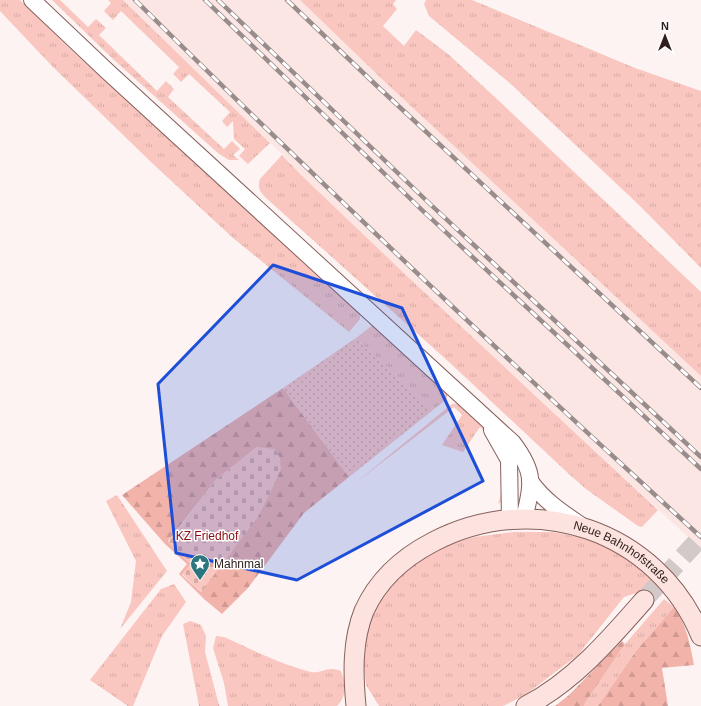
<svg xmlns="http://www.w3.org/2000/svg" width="701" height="706" viewBox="0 0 701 706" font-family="Helvetica,sans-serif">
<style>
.built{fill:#fbe6e3}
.grass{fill:url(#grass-tufts)}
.forest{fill:url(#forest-firs);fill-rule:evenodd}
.cemetery{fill:url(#cemetery-stones)}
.garden{fill:url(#garden-dots)}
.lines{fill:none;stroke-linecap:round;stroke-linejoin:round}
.secondary-tunnel{stroke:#d3c9c8;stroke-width:19;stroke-dasharray:19 10;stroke-linecap:butt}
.tertiary-casing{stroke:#85615c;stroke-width:18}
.secondary-casing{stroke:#85615c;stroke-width:21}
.tertiary{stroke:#fff;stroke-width:16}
.secondary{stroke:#fde3e0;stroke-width:19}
.rail-casing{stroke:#998d8c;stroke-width:4.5}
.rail{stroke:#fff;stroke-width:3;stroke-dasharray:9;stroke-linecap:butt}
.marked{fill:#1d4ed8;fill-opacity:0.2;stroke:#1d4ed8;stroke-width:3;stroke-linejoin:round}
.labels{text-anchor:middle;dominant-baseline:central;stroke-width:3;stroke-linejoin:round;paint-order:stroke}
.park-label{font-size:12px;fill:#890e11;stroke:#fff}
.street-label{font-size:12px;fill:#2f201e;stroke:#fff}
.poi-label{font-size:12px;fill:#2f201e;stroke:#fff;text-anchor:start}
</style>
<defs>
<pattern id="grass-tufts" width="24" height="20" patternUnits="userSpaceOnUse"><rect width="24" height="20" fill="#fac7c0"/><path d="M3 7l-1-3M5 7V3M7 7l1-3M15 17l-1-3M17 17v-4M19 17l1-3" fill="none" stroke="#d7aba5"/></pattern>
<pattern id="forest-firs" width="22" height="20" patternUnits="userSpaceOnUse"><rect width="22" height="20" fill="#f2b3ab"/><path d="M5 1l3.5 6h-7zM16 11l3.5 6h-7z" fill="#d09a93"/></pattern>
<pattern id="cemetery-stones" width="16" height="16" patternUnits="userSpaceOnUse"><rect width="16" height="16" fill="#fac7c0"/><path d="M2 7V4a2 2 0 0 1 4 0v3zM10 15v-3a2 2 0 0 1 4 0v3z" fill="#d7aba5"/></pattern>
<pattern id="garden-dots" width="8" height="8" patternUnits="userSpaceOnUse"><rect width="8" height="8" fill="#fac7c0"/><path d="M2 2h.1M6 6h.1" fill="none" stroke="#d7aba5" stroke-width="1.8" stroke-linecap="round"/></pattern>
</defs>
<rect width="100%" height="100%" fill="#fcf3f2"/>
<polygon class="built" points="123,0 300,0 384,81 701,376 701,549 408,277 300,174 290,165 291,163"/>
<g class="grass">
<polygon points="0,0 20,0 70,49 360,312 360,319 349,332 233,238 152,163 52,66 0,11"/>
<polygon points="52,0 60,0 88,27 96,19 106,28 99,35 157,91 166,81 174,89 168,97 224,149 232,141 240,149 233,155 239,160 229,160 219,154 114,60"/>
<polygon points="108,0 123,0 270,143 248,164 239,156 245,149 234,139 233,121 227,127 222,121 230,112 189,74 181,82 173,74 179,67 121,11 113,20 104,11 111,3"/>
<polygon points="300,0 396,0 393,4 397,9 383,26 404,46 416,30 448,54 498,100 701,292 701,376 384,81"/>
<polygon points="426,0 472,0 635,68 701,91 701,268 641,207 512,85 429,16 424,4"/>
<path d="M282,155L300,174L408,277L658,510L642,527L638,526L586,489L570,475L449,362L266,198C260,192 257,188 260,179Z"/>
<polygon points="374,324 447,394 447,399 433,410 356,338"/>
<path d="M460,403L489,430L505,461V499L498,504C508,479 500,446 480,427L463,452L442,445L462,415L454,407L354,484L452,404Z"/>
<polygon points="117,495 167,571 120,629 131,602 136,561 106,501"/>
<polygon points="514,532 553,532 589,539 634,562 658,586 624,597 578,655 525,695 503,706 379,706 366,685 364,667 364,639 373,609 392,579 425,556 449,544 474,537"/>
<polygon points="174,584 186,602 162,636 133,706 128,706 90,680 161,589"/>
<polygon points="664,599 674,607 636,651 598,706 583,706 625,644"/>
<polygon points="190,621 201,625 206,636 205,652 219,705 220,706 199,706 183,624"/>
<path d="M216,636L224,637C253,650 281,665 311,672C323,674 326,665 341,671C346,684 347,696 337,706H228L224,683L213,648Z"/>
</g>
<g class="forest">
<path d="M283,388L349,477L304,513L248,588L222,614L204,599L179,574L187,564L165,544L122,495ZM257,447L201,592L182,575L191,564L168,541L216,480Z"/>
<path d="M674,607C687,626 690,644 694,665L662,668L668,706H598L636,651Z"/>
<polygon points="622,641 625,644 583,706 555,706 569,695"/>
</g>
<polygon class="cemetery" points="257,447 275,449 280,458 281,469 273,487 258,517 201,592 182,574 190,564 168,542 216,480"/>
<polygon class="garden" points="356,338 433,410 349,477 283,388"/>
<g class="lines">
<polyline class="secondary-tunnel" points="644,600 701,537"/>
<defs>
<g id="tertiary">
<path d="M32,0L107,71L513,443C535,472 533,484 524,518"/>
<polyline points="492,430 509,460 510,519"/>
<path d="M530,481C544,501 563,513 582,526"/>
</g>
<g id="secondary">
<path id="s1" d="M356,706C353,674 352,641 364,611C378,580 404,557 433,542C534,489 657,530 701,636"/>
<path d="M526,706C573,682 610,639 644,600"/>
</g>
</defs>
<use href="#tertiary" class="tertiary-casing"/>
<use href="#secondary" class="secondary-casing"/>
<use href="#tertiary" class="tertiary"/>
<use href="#secondary" class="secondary"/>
<defs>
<g id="rail">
<path d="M135,0C320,183 509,362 701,537"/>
<polyline points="205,0 423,211 701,469"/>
<polyline points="218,0 430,204 701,457"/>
<polyline points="287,0 377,86 701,388"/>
</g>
</defs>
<use href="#rail" class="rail-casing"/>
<use href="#rail" class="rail"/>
</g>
<path class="marked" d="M273,265L402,308L483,481L297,580L176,553L158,384Z"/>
<defs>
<symbol id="sight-pin" viewBox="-11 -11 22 30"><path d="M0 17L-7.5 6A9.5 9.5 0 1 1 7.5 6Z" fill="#2e767f" stroke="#fff"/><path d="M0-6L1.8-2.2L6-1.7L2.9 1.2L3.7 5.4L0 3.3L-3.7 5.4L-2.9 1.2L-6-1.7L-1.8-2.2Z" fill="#fff"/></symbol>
</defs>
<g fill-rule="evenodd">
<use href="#sight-pin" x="189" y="553" width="22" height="30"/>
</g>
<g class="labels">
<g class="park-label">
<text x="207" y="536">KZ Friedhof</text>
</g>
<g class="street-label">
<text stroke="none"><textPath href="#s1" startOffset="396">Neue Bahnhofstraße</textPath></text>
</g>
<g class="poi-label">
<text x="214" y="564">Mahnmal</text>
</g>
</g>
<g transform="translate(665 36)" stroke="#ffffff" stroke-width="3" paint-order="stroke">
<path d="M0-3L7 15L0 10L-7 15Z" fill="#2f201e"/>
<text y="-6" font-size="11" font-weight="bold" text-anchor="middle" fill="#2f201e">N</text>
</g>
</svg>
